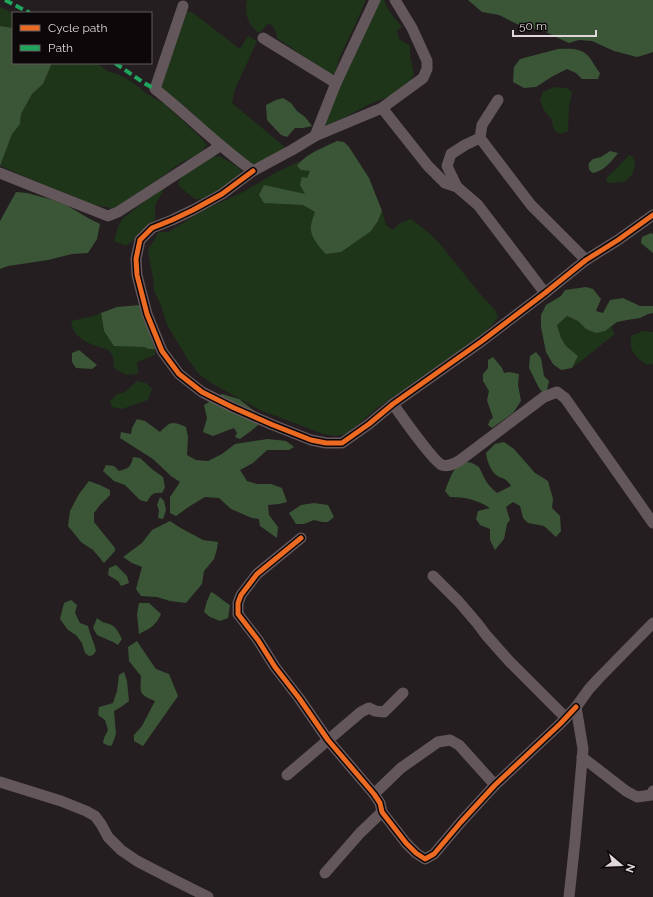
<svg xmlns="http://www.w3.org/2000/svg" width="653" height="897" viewBox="0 0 653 897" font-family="Raleway,sans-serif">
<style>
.green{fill:#1f351a}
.forest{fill:#3b5636}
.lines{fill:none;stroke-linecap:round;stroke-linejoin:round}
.minor{stroke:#64575c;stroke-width:11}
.quiet{stroke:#20a55d;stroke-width:4;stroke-dasharray:8 4;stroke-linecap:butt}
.cycleway-casing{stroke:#0c0709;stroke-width:8}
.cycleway{stroke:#ed6a23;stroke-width:5}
</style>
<rect width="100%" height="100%" fill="#241e21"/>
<g class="green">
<path d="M247,0H366L355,25L339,59L335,73L331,75L277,38C277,32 274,27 269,23L259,33C248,25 244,14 247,0Z"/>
<polygon points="377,0 384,0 389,11 402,27 397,30 399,39 410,46 410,56 414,74 411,80 404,88 393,95 372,103 330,125 325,125 332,104"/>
<polygon points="0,7 13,13 13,28 0,26"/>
<polygon points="187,12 192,12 240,49 248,36 257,41 235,89 232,103 285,147 283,151 251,166 211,131 191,112 159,87 170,54"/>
<path d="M52,63H97L107,71L120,75L132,82L147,94L165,104L202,139L207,145L200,154L180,163L163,176L112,211L108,207C96,207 82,200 70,195C46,186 23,176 0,166L12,133L20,124L21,114L32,94L43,84Z"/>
<polygon points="554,87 567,88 572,92 569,107 568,131 561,134 555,131 553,127 552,120 544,110 540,100 543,92"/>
<polygon points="629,155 633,157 635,165 632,175 624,182 608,183 606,180 607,177 616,169"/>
<polygon points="219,156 232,163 241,170 241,175 229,184 202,199 195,199 179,186 178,183 185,172 209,157"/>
<polygon points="300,161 297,166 310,170 307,179 302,178 305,195 291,192 273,187 264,203 303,205 315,212 378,221 382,211 386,225 393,230 400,223 411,219 429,233 440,244 481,295 495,310 498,317 492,325 481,336 377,408 348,433 336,436 323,434 260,410 211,383 200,375 189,361 167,325 162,308 154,290 153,278 150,262 148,250 159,232 168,232 206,209 243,192 277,172"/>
<polygon points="165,186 162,193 155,205 155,220 143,232 126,246 114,241 118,227 122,219"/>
<path d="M101,313L104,331L133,347H144L149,349H155V355L137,362L138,374L126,375L114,368L113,357L109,350C92,344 74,342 71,321L94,316Z"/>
<polygon points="567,316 578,321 586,329 605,331 611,326 615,334 572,368 578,356 566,346 561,338 557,325"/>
<path d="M643,331L653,332V364L647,365C635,357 629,351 631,336Z"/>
<polygon points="137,381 146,383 152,389 148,400 122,409 112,407 110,401 117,394 125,392"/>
</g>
<g class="forest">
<polygon points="468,0 653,0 653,52 644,55 637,57 614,51 592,41 579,40 569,43 556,37 546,32 519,25 499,15 482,12"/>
<polygon points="0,26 13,28 13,63 52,63 43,84 32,94 21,114 20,124 12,134 0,166"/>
<path d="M558,49C565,49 574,48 581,51C590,54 594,66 600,73L598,79H582L576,73L567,69L553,76L536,87L524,88L513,82L514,67L520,59Z"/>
<polygon points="283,98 291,103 297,111 305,117 312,126 303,128 295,128 287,137 281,135 267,120 266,105 276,100"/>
<path d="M337,141L344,142L349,147L369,178L382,211L378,221L371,231L341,252L326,254C319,247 309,235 311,225C312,220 314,216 315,212L303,205L264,203L259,195L264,185L305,194L300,185L302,177L307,178L310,171L301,170L297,166C305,154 325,147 337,141Z"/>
<path d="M610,151L618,153C611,162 605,170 593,173C589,171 588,168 589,163L593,159L601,157Z"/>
<polygon points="16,192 27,193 53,200 68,206 88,218 100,224 97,239 88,253 72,254 48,260 8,266 0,269 0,221"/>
<polygon points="651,233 653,234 653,253 641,243 642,237"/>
<polygon points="586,287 593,289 601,299 596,311 603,313 610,300 623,298 640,306 653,306 653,313 648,314 640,318 627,320 617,322 605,331 596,333 586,329 578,321 567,316 557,325 561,338 566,346 578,356 572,368 561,370 553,364 546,352 541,327 541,315 546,305 561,296 565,290"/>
<polygon points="140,305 155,349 149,349 144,347 114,346 104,331 101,313 117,307"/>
<polygon points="79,350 97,365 92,369 76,368 72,362 72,353"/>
<polygon points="536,352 541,358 544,376 549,381 547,390 543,393 539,388 529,368 530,356"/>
<polygon points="493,357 502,368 504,373 509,372 519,374 518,385 521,401 513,413 492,428 488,425 490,420 493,418 487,400 489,391 483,381 483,374 488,368 488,360"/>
<polygon points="222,394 239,399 261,416 258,425 251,431 240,439 235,437 237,433 234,428 213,436 203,432 207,418 204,405"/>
<path d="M137,419L145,421L160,432C171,421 171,421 186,427L188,437L187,455L196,460L208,461L222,454L235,444L268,439L286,441L294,447L289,450H267L253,463L240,470L247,481L257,484H271L282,488L287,502L279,504L268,505L269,515L278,527L277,538L260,526L259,519L252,518L231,509L219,498L205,497L190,506L176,516L170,513V497L180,482L171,476L153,459L120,438L121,432L131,434L132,428Z"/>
<path d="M504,442L514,449L535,473L548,481L553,499L552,508L560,516L561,531L556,537L544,526L528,523L523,518L520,506L513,502L506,507L510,520L507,524L504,539L495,550L490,540V529L480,525L476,519L478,511L490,508C478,500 465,497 450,497L445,491C449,482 454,461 467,462C471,462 476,465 479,467C485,479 486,484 497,493L511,486C505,476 502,480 495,474C490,469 487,461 486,453L495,444Z"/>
<path d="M133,457L140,458L153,470L163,477L165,487L162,493C153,492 151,495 147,502L140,500L125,485L114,481L103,471L106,465L114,466L119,471C129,468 131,467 133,457Z"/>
<polygon points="89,481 100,485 110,490 110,495 100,505 94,513 94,522 115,548 115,551 104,563 93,550 81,542 68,526 70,511 79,494"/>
<polygon points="160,497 164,501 166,510 163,519 158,518 159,510 157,505"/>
<polygon points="314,503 328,505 334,517 328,522 322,522 314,520 304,524 296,524 289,513 301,505"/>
<polygon points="170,521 179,527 203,540 218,542 217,549 214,559 204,571 202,584 186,603 170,601 157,597 141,596 136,589 142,567 132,563 123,557 142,543 152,530"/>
<polygon points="116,565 127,576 129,583 121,586 118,581 108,575 109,568"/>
<path d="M211,592C218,595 223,601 230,605L228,618L220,621L210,617L204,612L207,601Z"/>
<path d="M71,600L77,605L75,613L80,623L88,626C90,635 94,642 96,651L93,655L89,656L85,653L82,643L76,635L68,630L60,619L64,603Z"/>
<path d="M139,603H149L161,614C156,625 151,628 139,634L137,614Z"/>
<path d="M97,618C103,623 103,622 109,624C116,626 119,633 122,639L118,645L113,642L97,635L93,628Z"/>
<path d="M137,641L147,656L156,669L169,674L178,696L143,746L134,741V735L142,726L155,701C139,694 140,694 141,676L129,661L128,647Z"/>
<polygon points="124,672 127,681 129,701 121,707 114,711 116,734 112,745 109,746 103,743 104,738 108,730 105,720 98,715 99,707 113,703 117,691 119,675"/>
</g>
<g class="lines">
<g class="minor">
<path d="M183,6L155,89C188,115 218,146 253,171L292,150L315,136L382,108L423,78L427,69V61L412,28L395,0"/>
<polyline points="263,38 336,83"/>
<polyline points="498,100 482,125 480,138 531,205 586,260"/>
<polyline points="382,108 428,166 445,183 457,187 478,205 545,293"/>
<polyline points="315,136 336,83 375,0"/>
<polyline points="253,171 222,194 193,210 172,220 152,228 140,240 136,259 137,275 147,314 162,351 179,374 202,392 232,407 273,425 311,440 326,443 342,443 369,424 393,404 482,341 545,293 586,260 618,240 653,215"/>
<polyline points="0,173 108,216 118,212 220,146"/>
<polyline points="457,187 447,166 451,154 465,145 480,138"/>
<path d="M393,404C400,414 434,462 442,465C448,467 453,464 459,461L544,397L557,392L565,398L653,523"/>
<polyline points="301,538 257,574 241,595 238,603 238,614 258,640 275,667 299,698 328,740 374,794 380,803 382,812 406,843 416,853 425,859 434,854 461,822 495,785 560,724 576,707"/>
<polyline points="433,576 459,602 477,623 486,635 510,662 566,718"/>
<polyline points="582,757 626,791 637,797 651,795 653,791"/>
<polyline points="287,775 361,712 369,708 375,711 384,712 403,693"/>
<polyline points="0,782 61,801 86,811 95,816 101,824 108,837 121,850 137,861 170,878 208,897"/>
<polyline points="374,794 401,768 438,742 450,740 459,745 495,785"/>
<polyline points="325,873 360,833 382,812"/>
<polyline points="569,897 575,841 583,749 576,707 589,689 599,678 653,623"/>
</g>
<g class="quiet">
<polyline points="5,0 30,13"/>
<polyline points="115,63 144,83 155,89"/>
</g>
<defs>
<g id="cycleway">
<polyline points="253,171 222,194 193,210 172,220 152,228 140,240 136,259 137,275 147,314 162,351 179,374 202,392 232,407 273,425 311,440 326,443 342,443 369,424 393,404 482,341 545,293 586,260 618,240 653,215"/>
<polyline points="301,538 257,574 241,595 238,603 238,614 258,640 275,667 299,698 328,740 374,794 380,803 382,812 406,843 416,853 425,859 434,854 461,822 495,785 560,724 576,707"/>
</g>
</defs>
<use href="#cycleway" class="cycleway-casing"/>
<use href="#cycleway" class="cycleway"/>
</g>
<rect x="12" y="12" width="140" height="52" fill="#0c0709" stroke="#605a5d"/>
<rect x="20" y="25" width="20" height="6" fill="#ed6a23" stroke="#605a5d"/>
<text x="48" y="32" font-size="12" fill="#dfd7da">Cycle path</text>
<rect x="20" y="45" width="20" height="6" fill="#20a55d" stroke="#605a5d"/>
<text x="48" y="52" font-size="12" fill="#dfd7da">Path</text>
<g transform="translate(621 865) rotate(109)" stroke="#0c0709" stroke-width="3" paint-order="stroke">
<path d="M0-3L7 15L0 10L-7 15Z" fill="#dfd7da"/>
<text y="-6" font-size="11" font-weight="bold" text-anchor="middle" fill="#dfd7da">N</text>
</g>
<path d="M513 30v6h83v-6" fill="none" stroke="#dfd7da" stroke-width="2"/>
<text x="519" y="30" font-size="12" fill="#dfd7da" stroke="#0c0709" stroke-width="3" paint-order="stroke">50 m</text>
</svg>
